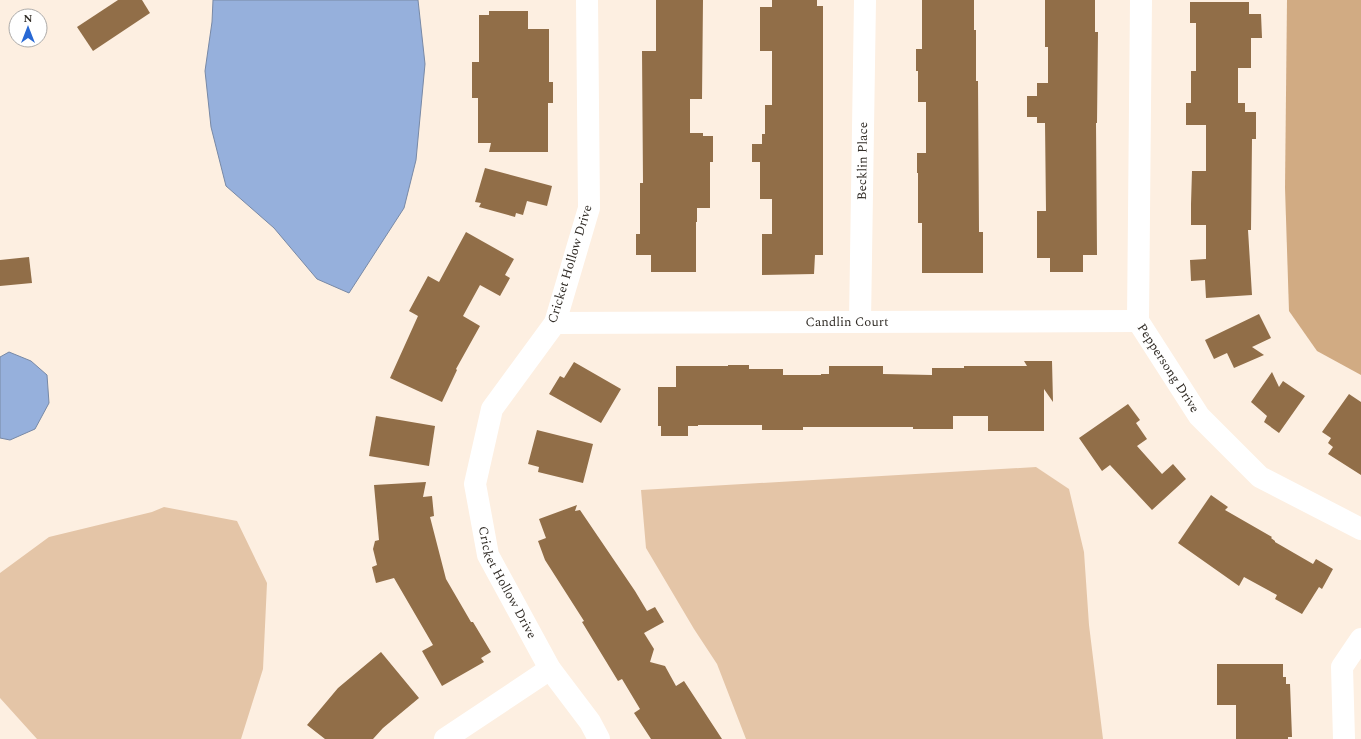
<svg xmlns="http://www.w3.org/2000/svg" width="1361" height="739" viewBox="0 0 1361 739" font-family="Spectral,serif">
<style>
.green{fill:#e4c5a7}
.forest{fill:#d1ab83}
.water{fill:#96b0dc;stroke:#7889a6}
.building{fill:#916e48}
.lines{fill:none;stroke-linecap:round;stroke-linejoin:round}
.minor{stroke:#fff;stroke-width:22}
.labels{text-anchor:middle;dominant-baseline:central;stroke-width:4;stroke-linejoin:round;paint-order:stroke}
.street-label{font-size:13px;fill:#322d27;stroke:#fff}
</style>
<rect width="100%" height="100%" fill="#fdefe1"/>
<g class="green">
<polygon points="1036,467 1069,489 1084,552 1089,625 1103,739 746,739 717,664 694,629 646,548 641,490"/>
<polygon points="164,507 237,521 267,583 263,669 241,739 37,739 0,698 0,573 49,537 152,512"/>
</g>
<polygon class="forest" points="1287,0 1361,0 1361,375 1317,351 1289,311 1285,188"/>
<g class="water">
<polygon points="213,0 418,0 425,64 416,160 404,208 349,293 317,279 274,228 226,186 211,127 205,71 212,22"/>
<polygon points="9,352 31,361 47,375 49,403 35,429 10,440 0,438 0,357"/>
</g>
<g class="building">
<polygon points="118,0 142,0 150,13 93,51 77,27"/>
<polygon points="656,0 703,0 702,99 690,99 690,133 703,133 703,136 713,136 713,162 710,162 710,208 697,208 697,222 696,222 696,272 651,272 651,255 636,255 636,234 640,234 640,183 643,183 642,51 656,51"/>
<polygon points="772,0 817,0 817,6 823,6 823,255 815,255 814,274 762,275 762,234 772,234 772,199 760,199 760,162 752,162 752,144 762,144 762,134 765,134 765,105 772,105 772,51 760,51 760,7 772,7"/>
<polygon points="922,0 974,0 974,30 976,30 976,81 978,81 979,232 983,232 983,273 922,273 922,223 918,223 918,173 917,173 917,153 926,153 926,102 918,102 918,71 916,71 916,49 922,49"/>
<polygon points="1045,0 1095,0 1095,32 1098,32 1097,123 1096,123 1097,255 1083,255 1083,272 1050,272 1050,258 1037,258 1037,211 1046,211 1045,123 1037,123 1037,117 1027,117 1027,96 1037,96 1037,83 1048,83 1048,47 1045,47"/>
<polygon points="1190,2 1249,2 1249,14 1261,14 1262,38 1251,38 1251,68 1238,68 1238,103 1245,103 1245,112 1256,112 1256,139 1252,139 1251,230 1248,230 1252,295 1206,298 1205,280 1191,281 1190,260 1206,259 1206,225 1191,225 1191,204 1192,171 1206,171 1206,125 1186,125 1186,103 1191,103 1191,71 1196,71 1196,23 1190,23"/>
<polygon points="489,11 528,11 528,29 549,29 549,82 553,82 553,103 548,103 548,152 489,152 491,143 478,143 478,98 472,98 472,62 479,62 479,15 489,15"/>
<polygon points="485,168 552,186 547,206 527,201 523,215 516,213 515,217 479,207 481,203 475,202"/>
<polygon points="466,232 514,259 505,275 510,278 500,296 480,285 463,316 480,326 456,369 457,370 442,402 390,378 418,316 409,311 428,276 439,282"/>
<polygon points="29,257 32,283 0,286 0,260"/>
<polygon points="1259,314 1271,338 1252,347 1264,355 1234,368 1227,353 1214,359 1205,340"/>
<polygon points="1024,361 1052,361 1053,402 1044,389 1044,431 988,431 988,416 953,416 953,429 913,429 913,427 803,427 803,430 762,430 762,425 698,425 698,426 688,426 688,436 661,436 661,426 658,426 658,387 676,387 676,366 728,366 728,365 749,365 749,369 783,369 783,375 821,375 821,374 829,374 829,366 883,366 883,374 932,375 932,368 964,368 964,366 1027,366"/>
<polygon points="574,362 621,389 601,423 549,394 560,376 564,378"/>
<polygon points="1272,372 1279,387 1283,381 1305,396 1279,433 1264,422 1267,416 1251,402"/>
<polygon points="1349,394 1361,402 1361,475 1328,454 1333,447 1328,443 1331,438 1322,432"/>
<polygon points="1128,404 1140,420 1136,423 1147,439 1137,446 1162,474 1173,464 1186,479 1152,510 1110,465 1102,471 1079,438"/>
<polygon points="376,416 435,426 429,466 369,456"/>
<polygon points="537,430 593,444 583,483 538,472 539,467 528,464"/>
<polygon points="426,482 423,497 432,496 434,516 430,517 446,579 471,622 473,622 491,652 481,658 484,662 442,686 422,651 433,645 394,578 376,583 372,567 377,565 373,549 375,541 379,540 374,485"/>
<polygon points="1211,495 1228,507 1225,510 1272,537 1271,538 1275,541 1275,542 1313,564 1316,559 1333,569 1322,589 1319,587 1302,614 1275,599 1277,595 1244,577 1239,586 1178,543"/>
<polygon points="577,505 575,511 580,510 635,591 647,611 655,607 664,622 644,633 654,649 650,662 665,666 676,686 684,681 722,739 651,739 634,713 640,709 622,679 618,681 582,622 584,621 545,560 538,541 546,538 539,519"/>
<polygon points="381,652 419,698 383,728 373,739 325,739 307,725 338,688"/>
<polygon points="1217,664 1283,664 1283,677 1286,677 1286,684 1290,684 1292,737 1288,737 1288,739 1236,739 1236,705 1217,705"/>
</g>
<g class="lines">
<g class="minor">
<path id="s1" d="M587,0L589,208L555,323L492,409L475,484L488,555L550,669L590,722L599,739"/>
<path id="s2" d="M1141,0L1138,321L1199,416L1260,477L1361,529"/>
<path id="s3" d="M860,322L865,0"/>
<path id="s4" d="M555,323L1138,321"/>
<polyline points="445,739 550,669"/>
<polyline points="1344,739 1342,667 1361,639"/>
</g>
</g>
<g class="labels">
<g class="street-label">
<text stroke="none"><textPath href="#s3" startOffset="161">Becklin Place</textPath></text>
<text transform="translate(570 264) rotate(-73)">Cricket Hollow Drive</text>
<text stroke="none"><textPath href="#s4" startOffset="292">Candlin Court</textPath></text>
<text stroke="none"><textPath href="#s2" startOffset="377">Peppersong Drive</textPath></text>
<text stroke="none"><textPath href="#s1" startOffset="616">Cricket Hollow Drive</textPath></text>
</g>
</g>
<g transform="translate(28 28)"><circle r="19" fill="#ffffff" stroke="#adaba9"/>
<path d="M0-3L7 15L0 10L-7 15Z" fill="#2868d4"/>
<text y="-6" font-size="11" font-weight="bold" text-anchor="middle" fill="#322d27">N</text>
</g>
</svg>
